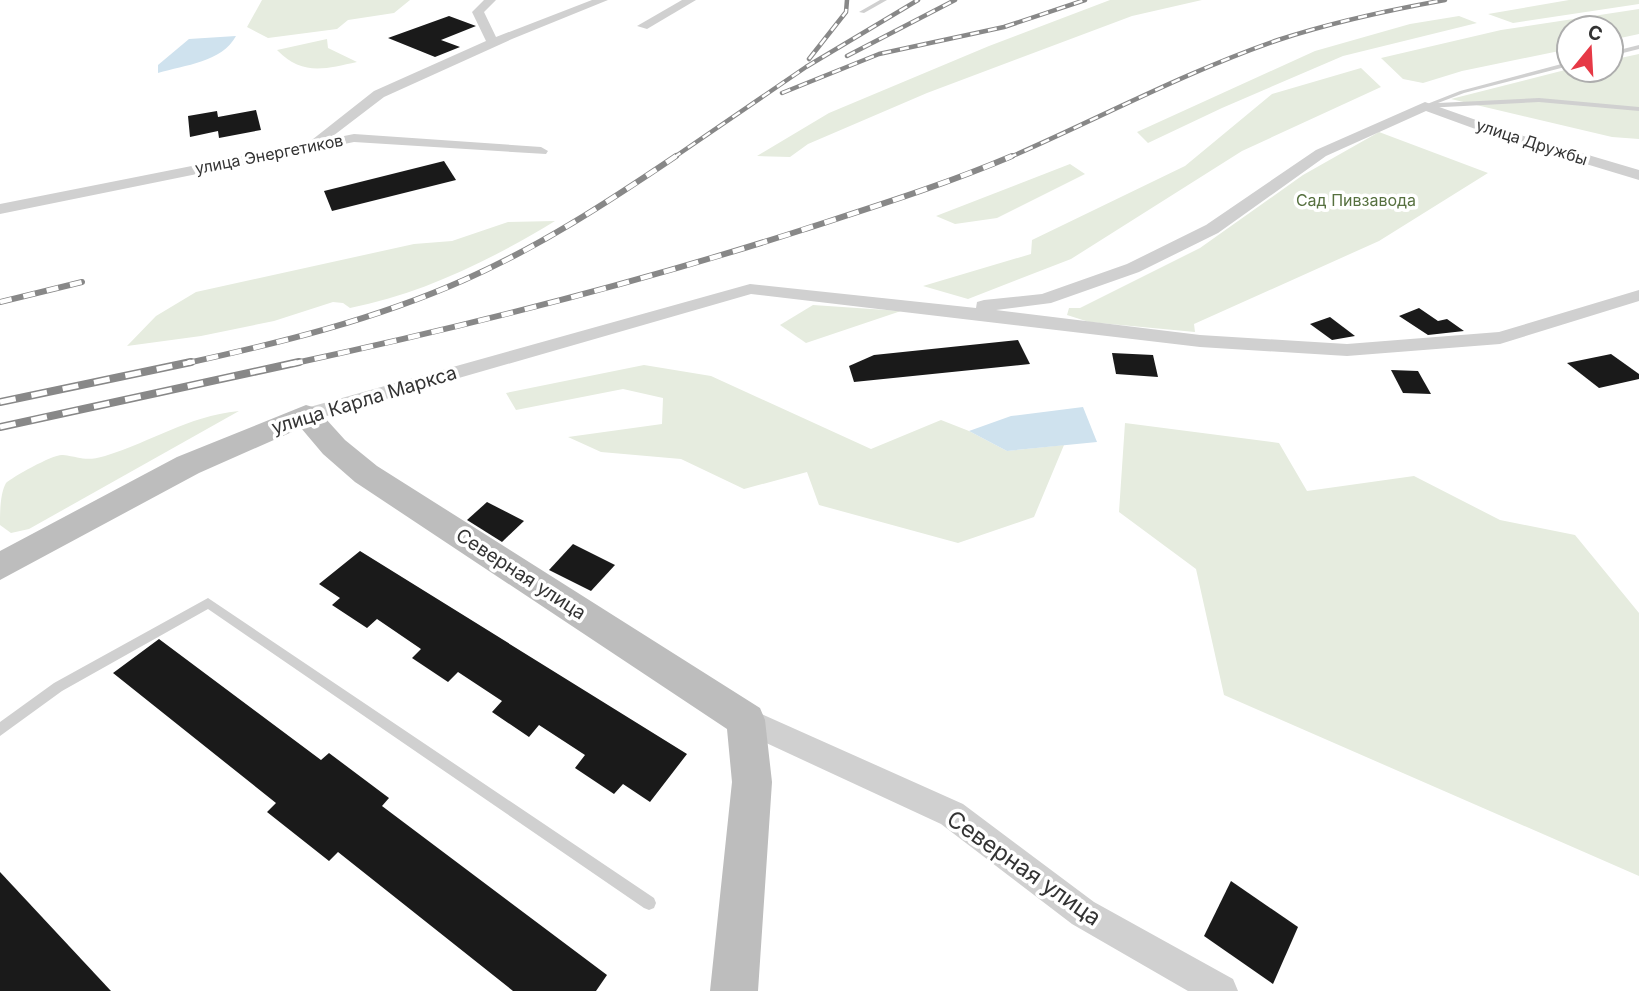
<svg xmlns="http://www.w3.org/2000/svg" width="1639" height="991" viewBox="0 0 1639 991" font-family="Inter,sans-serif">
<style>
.green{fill:#e6ecdf}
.water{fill:#cfe2ee}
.building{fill:#1a1a1a}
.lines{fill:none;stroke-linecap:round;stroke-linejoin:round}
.lane{fill:#d0d0d0;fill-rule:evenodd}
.street{fill:#d0d0d0;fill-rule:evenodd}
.secondary{fill:#bdbdbd;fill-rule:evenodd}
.rail-far2-casing{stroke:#888;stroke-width:4.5}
.rail-far1-casing{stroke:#888;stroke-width:6}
.rail-casing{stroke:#888;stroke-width:8}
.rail-far2{stroke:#fff;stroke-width:2.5;stroke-dasharray:9;stroke-linecap:butt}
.rail-far1{stroke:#fff;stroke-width:4.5;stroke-dasharray:12;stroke-linecap:butt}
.rail{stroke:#fff;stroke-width:5;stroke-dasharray:16;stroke-linecap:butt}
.labels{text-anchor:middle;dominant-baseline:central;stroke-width:7;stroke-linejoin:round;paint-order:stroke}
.far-street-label{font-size:16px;fill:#333;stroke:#fff}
.far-park-label{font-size:16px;fill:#56703f;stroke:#fff}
.street-label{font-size:19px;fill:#333;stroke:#fff}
.near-street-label{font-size:23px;fill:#333;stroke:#fff}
</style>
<rect width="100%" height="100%" fill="#fff"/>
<g class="green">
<polygon points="262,0 410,0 394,13 348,20 337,29 268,38 247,27"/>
<polygon points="1110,0 1202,0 1132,16 927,93 808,144 790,157 757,156 829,113 989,46"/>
<polygon points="1569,0 1639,0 1639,4 1513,23 1488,14"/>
<polygon points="1639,9 1639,34 1611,40 1611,28 1569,28 1569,49 1462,71 1423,83 1403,79 1381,58 1501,30"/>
<polygon points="1459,16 1477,23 1343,56 1222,108 1148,143 1137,132 1315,51 1410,24"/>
<path d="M327,39L328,48L357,62C325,69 302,76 277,50Z"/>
<polygon points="1639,54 1639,139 1612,137 1451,99 1569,69 1611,70 1611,60"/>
<polygon points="1361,68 1381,87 1242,151 1071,259 968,299 923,286 1031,254 1032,240 1185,166 1272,94"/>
<polygon points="1379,132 1488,173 1379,241 1194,324 1195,332 1089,322 1067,315 1069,308 1080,308 1200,248 1303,175"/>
<polygon points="1070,164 1085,174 997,218 955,224 936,216"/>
<path d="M555,221C493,259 422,294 350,308L343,303L333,302L274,321L201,336L127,346L156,316L196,292L414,244L452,241L508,222Z"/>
<polygon points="813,305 901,311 806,343 780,325"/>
<polygon points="644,365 711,376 871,449 941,420 969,431 1007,451 1064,445 1034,517 958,543 819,505 807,472 744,489 681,459 601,452 568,437 662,424 663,398 623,389 516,410 506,393"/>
<path d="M239,411L29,529L11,533L0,525C0,512 0,494 6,483C12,477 55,453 63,455C81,457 85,462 105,456C154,441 185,417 239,411Z"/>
<polygon points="1125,423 1279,443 1307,491 1414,476 1500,520 1575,535 1639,613 1639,876 1224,695 1196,569 1119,512"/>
</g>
<g class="water">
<path d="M236,36C222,62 185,65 158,73V65L189,39Z"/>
<polygon points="1083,407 1097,442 1007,451 969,431 1011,416"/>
</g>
<g class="building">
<polygon points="449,16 476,26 441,40 460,47 435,57 388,38"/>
<polygon points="256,110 261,130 219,138 218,131 190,137 188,116 217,111 218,117"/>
<polygon points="444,161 456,180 332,211 324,191"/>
<polygon points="1419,308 1438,321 1447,319 1464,331 1428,335 1399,316"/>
<polygon points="1330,317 1355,336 1332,340 1310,324"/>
<polygon points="1018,340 1030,364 854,382 849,366 874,355"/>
<polygon points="1112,353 1153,355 1158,377 1116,374"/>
<polygon points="1611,354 1639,374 1639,379 1599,388 1567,363"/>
<polygon points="1391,370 1418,371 1431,394 1403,393"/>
<polygon points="487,502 524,521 502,542 467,520"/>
<polygon points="573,544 615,565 591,591 549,570"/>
<polygon points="360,551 687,754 650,802 623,784 614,794 575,768 585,755 539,725 529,737 492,712 502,701 458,672 448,682 412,658 421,649 377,619 367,628 332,605 340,598 319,584"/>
<polygon points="159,639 321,760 329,753 389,798 382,806 607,975 596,991 513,991 338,852 329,861 267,812 276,803 113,673"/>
<polygon points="0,872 111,991 0,991"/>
<polygon points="1231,881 1298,927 1273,984 1204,936"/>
</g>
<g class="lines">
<g class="lane">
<polygon points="880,0 887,0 864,13 859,12"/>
<polygon points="1639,45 1639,49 1611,56 1611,52"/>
<polygon points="1569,62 1569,66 1464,93 1438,103 1539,98 1639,107 1639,111 1539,102 1425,108 1422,106 1460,91"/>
<polygon points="208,598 654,898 656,903 654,908 649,910 644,908 208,609 62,691 0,736 0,722 54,683"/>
</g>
<g class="street">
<polygon points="484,0 496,0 484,12 496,37 592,0 608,0 512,39 384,97 329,139 354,134 541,147 548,151 546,154 354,142 0,214 0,204 308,143 374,91 486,41 472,12"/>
<polygon points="682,0 696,0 647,29 637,26"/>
<polygon points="1425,102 1510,132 1639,170 1639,180 1500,138 1426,111 1326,156 1218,233 1139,272 1051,303 996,310 1200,335 1347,344 1499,332 1639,290 1639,301 1500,344 1347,356 1200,347 751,294 306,422 296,415 299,410 750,284 976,308 977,302 984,300 1042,294 1127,264 1206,225 1316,150"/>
<polygon points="746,707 963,804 1094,902 1233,979 1238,991 1188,991 1072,924 941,824 736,729 732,720 736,711"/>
</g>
<polygon class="secondary" points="306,405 316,408 345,440 377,466 760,708 765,720 772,782 758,991 710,991 732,782 727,729 355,482 323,454 301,428 199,473 0,580 0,551 177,457"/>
<defs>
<g id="rail-far2">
<polyline points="847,56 955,0"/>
<polyline points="809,59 846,12 847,0"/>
<polyline points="782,93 879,54 1004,27 1085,0"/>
<polyline points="673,158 806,67 918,0"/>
<path d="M1008,158C1098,119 1185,72 1278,40C1333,22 1389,10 1445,0"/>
</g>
<g id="rail-far1">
<polyline points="0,302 82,282"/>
<path d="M183,364C279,343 374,320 464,280C539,247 608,202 676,156"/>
<path d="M291,364C463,327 634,284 802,230C873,207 944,185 1012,156"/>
</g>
<g id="rail">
<polyline points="0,402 191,362"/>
<polyline points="0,427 299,362"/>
</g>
</defs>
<use href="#rail-far2" class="rail-far2-casing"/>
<use href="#rail-far1" class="rail-far1-casing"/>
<use href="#rail" class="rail-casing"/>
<use href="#rail-far2" class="rail-far2"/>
<use href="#rail-far1" class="rail-far1"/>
<use href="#rail" class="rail"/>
</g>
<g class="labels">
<g class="far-street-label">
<text transform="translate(1532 142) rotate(18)">улица Дружбы</text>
<text transform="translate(269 154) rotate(-11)">улица Энергетиков</text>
</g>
<g class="far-park-label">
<text x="1356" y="200">Сад Пивзавода</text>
</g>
<g class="street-label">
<text transform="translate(364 400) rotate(-17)">улица Карла Маркса</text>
<text transform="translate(521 574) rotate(33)">Северная улица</text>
</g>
<g class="near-street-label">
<text transform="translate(1024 868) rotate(35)">Северная улица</text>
</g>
</g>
<g transform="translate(1590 49) rotate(18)"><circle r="33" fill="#ffffff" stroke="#adadad" stroke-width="2"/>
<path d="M0-5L12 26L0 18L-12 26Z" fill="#e63946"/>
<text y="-10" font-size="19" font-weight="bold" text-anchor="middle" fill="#333333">С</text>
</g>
</svg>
